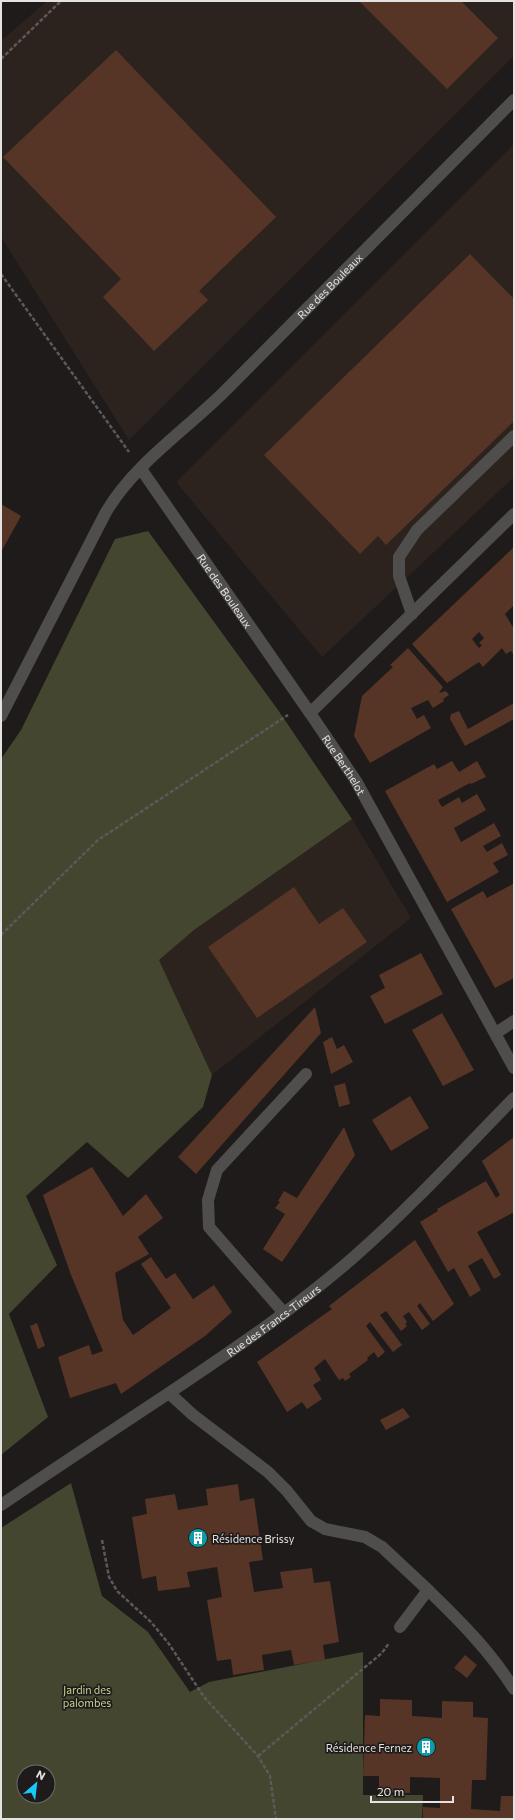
<svg xmlns="http://www.w3.org/2000/svg" width="515" height="1820" viewBox="0 0 515 1820" font-family="Commissioner,sans-serif">
<style>
.built{fill:#2c231e}
.green{fill:#444630;fill-rule:evenodd}
.building{fill:#563526;fill-rule:evenodd}
.lines{fill:none;stroke-linecap:round;stroke-linejoin:round}
.path{stroke:#5d5958;stroke-width:2.5;stroke-dasharray:4 2;stroke-linecap:butt}
.lane{stroke:#4f4e4d;stroke-width:12}
.street{stroke:#4f4e4d;stroke-width:12}
.labels{text-anchor:middle;dominant-baseline:central;stroke-width:3.5;stroke-linejoin:round;paint-order:stroke}
.street-label{font-size:11px;fill:#e5e3e1;stroke:#1f1b1a}
.poi-label{font-size:11px;fill:#e5e3e1;stroke:#1f1b1a;text-anchor:start}
.park-label{font-size:11px;fill:#c9d191;stroke:#1f1b1a}
</style>
<rect width="100%" height="100%" fill="#1f1b1a"/>
<g class="built">
<polygon points="47,1 514,1 514,56 129,440 1,237 1,41"/>
<polygon points="514,144 514,477 322,657 176,482"/>
<polygon points="352,819 411,918 212,1075 159,960 194,930"/>
</g>
<g class="green">
<polygon points="148,531 278,710 352,819 194,930 159,960 212,1075 203,1107 128,1178 87,1142 26,1196 57,1265 9,1314 48,1417 1,1455 1,759 21,730 115,539"/>
<path d="M71,1483L102,1596L148,1632L190,1692L209,1682L363,1652V1795H423L422,1819H1V1528ZM24,1772H48V1796H24Z"/>
</g>
<g class="building">
<polygon points="359,1 461,1 498,38 447,89"/>
<polygon points="116,50 276,217 199,291 208,300 154,351 103,297 121,279 3,157"/>
<polygon points="470,254 514,299 514,421 386,545 378,536 360,554 264,455"/>
<polygon points="1,504 21,516 1,552"/>
<path d="M514,547V608L513,606L505,614L514,629V655L511,651L506,654L502,648L483,667L479,662L447,683L412,644ZM479,632L484,638L479,643L482,645L479,648L472,639Z"/>
<polygon points="408,648 443,687 439,693 446,691 449,695 443,699 444,701 433,708 428,700 411,708 417,719 424,715 431,728 370,763 354,736 362,696 393,667 390,665"/>
<polygon points="514,703 514,719 465,746 450,719 451,714 459,711 468,729"/>
<polygon points="452,761 459,772 477,761 486,777 471,784 470,783 438,800 442,807 459,797 462,803 477,794 486,810 454,828 461,842 494,823 501,836 483,846 487,852 502,843 508,855 493,863 499,872 447,902 385,791 434,764 437,769"/>
<polygon points="513,884 514,978 495,988 451,909 483,891 487,898"/>
<polygon points="294,887 319,924 343,908 367,942 257,1018 208,947"/>
<polygon points="421,953 443,994 385,1024 370,996 385,988 379,975"/>
<polygon points="315,1007 321,1033 196,1174 178,1157"/>
<polygon points="442,1013 474,1070 443,1086 412,1030"/>
<polygon points="332,1037 337,1049 344,1045 353,1062 331,1074 323,1042"/>
<polygon points="345,1083 350,1104 339,1107 334,1086"/>
<polygon points="410,1096 429,1128 391,1151 372,1120"/>
<polygon points="344,1127 355,1155 282,1262 263,1249 285,1214 275,1208 280,1202 278,1201 284,1191 297,1198"/>
<polygon points="514,1137 514,1212 477,1232 501,1275 494,1279 482,1258 468,1266 481,1290 470,1297 454,1268 448,1272 420,1222 438,1211 437,1209 486,1181 496,1198 500,1195 482,1161"/>
<polygon points="92,1167 123,1216 146,1194 163,1218 138,1237 149,1254 115,1273 123,1320 133,1335 171,1308 141,1264 151,1257 166,1279 175,1273 193,1299 214,1285 232,1312 205,1336 121,1394 116,1383 70,1398 58,1357 89,1345 92,1355 103,1351 71,1275 43,1195"/>
<polygon points="415,1240 454,1304 433,1321 420,1303 417,1306 430,1324 422,1330 409,1312 403,1316 407,1322 405,1324 407,1326 401,1331 386,1311 380,1315 402,1345 393,1352 370,1322 366,1326 385,1352 378,1358 374,1352 367,1358 368,1360 349,1374 351,1377 345,1381 343,1378 339,1380 325,1359 314,1368 321,1380 313,1385 322,1399 307,1409 302,1402 287,1412 257,1362 332,1309 329,1306"/>
<polygon points="37,1323 45,1346 38,1349 30,1326"/>
<polygon points="403,1408 410,1417 386,1430 380,1420"/>
<polygon points="238,1484 240,1501 254,1498 263,1560 249,1562 254,1592 283,1588 280,1572 312,1568 314,1583 330,1581 339,1642 323,1645 325,1660 294,1665 291,1650 262,1655 264,1670 233,1675 231,1659 217,1661 207,1600 222,1597 217,1567 187,1572 190,1587 158,1591 156,1576 142,1579 132,1517 147,1514 145,1499 175,1494 178,1510 208,1505 206,1489"/>
<polygon points="465,1655 477,1665 467,1678 454,1668"/>
<polygon points="380,1699 412,1700 412,1716 442,1718 442,1701 473,1702 473,1717 488,1718 486,1780 472,1780 471,1809 500,1811 501,1796 514,1796 514,1819 423,1819 423,1807 440,1808 440,1778 410,1777 410,1793 379,1792 379,1776 363,1776 365,1715 380,1716"/>
</g>
<g class="lines">
<g class="path">
<polyline points="1,59 61,1"/>
<polyline points="1,274 129,452"/>
<polyline points="1,935 98,840 288,715"/>
<polyline points="102,1540 109,1577 117,1591 151,1622 169,1644 204,1697 258,1756 270,1776 276,1819"/>
<polyline points="258,1756 382,1653 389,1643"/>
</g>
<g class="lane">
<polyline points="412,614 399,576 399,557 417,530 514,436"/>
<polyline points="284,1313 209,1227 208,1200 217,1170 306,1074"/>
<polyline points="169,1393 193,1415 268,1472 287,1491 311,1521 325,1529 365,1537 382,1547 428,1590 400,1627"/>
<path d="M428,1590C460,1621 490,1651 514,1689"/>
</g>
<g class="street">
<path id="s1" d="M141,469L310,713"/>
<path id="s2" d="M514,514L310,713L356,781L514,1068"/>
<path id="s3" d="M1,716L106,512C135,463 186,430 226,390C322,293 418,196 514,100"/>
<polyline points="496,1033 514,1021"/>
<path id="s4" d="M1,1505C57,1467 113,1430 169,1393C233,1350 297,1307 355,1256C411,1207 462,1151 514,1098"/>
</g>
</g>
<defs>
<symbol id="building-disc" viewBox="-11 -11 22 22"><circle r="9.5" fill="#0f9aa8" stroke="#1f1b1a"/><path d="M-4-6H4V6H1V3H-1V6H-4ZM-2.5-4.3h1.7v1.8h-1.7ZM.8-4.3h1.7v1.8H.8ZM-2.5-1h1.7V.8h-1.7ZM.8-1h1.7V.8H.8Z" fill="#fff"/></symbol>
</defs>
<g fill-rule="evenodd">
<use href="#building-disc" x="187" y="1527" width="22" height="22"/>
<use href="#building-disc" x="415" y="1736" width="22" height="22"/>
</g>
<g class="labels">
<g class="street-label">
<text stroke="none"><textPath href="#s3" startOffset="548">Rue des Bouleaux</textPath></text>
<text stroke="none"><textPath href="#s1" startOffset="148">Rue des Bouleaux</textPath></text>
<text stroke="none"><textPath href="#s2" startOffset="347">Rue Berthelot</textPath></text>
<text stroke="none"><textPath href="#s4" startOffset="329">Rue des Francs-Tireurs</textPath></text>
</g>
<g class="poi-label">
<text x="212" y="1538">Résidence Brissy</text>
<text x="412" y="1747" text-anchor="end">Résidence Fernez</text>
</g>
<g class="park-label">
<text x="87" y="1689">Jardin des<tspan x="87" dy="13">palombes</tspan></text>
</g>
</g>
<rect width="515" height="1820" fill="none" stroke="#e5e3e1" stroke-width="4"/>
<g transform="translate(36 1784) rotate(28)"><circle r="19" fill="#1f1b1a" stroke="#6e6b6a"/>
<path d="M0-3L7 15L0 10L-7 15Z" fill="#14cafb"/>
<text y="-6" font-size="11" font-weight="bold" text-anchor="middle" fill="#e5e3e1">N</text>
</g>
<path d="M371 1796v6h82v-6" fill="none" stroke="#e5e3e1" stroke-width="2"/>
<text x="377" y="1796" font-size="12" fill="#e5e3e1" stroke="#1f1b1a" stroke-width="3" paint-order="stroke">20 m</text>
</svg>
